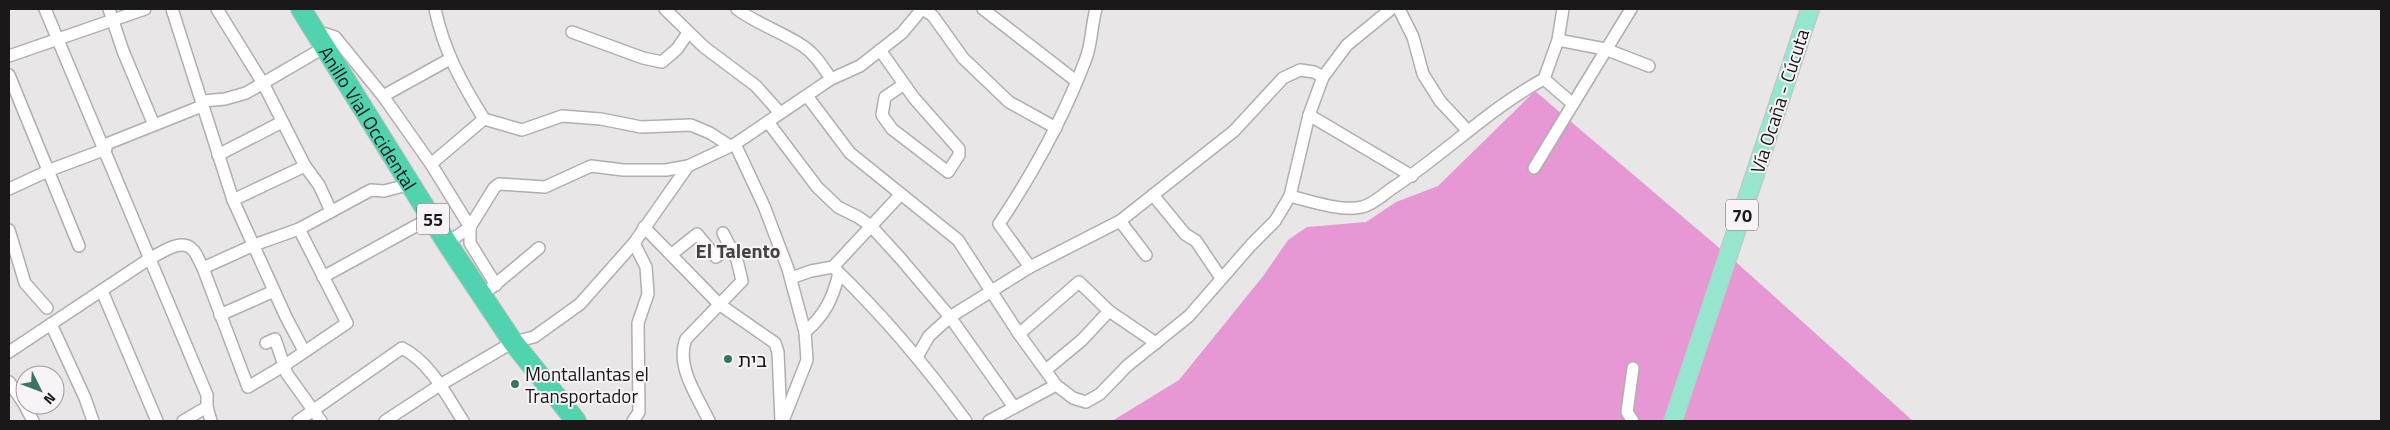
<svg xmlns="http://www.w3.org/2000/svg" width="2390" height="430" viewBox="0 0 2390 430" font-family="'Titillium Web','Noto Sans Hebrew',sans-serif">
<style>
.green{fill:#e798d4}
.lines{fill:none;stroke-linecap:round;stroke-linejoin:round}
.street-casing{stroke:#b1adb0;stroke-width:14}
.primary-casing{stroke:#c3c3c3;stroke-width:20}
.highway-casing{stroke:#c3c3c3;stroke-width:22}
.street{stroke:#fff;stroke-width:11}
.primary{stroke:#97e5cf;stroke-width:18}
.highway{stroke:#52d3af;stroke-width:20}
.poi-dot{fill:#387663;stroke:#f7f3f6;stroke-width:2}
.labels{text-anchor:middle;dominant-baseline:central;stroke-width:4;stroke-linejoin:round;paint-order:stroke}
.shield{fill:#f7f3f6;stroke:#5c5a5b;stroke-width:1}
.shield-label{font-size:18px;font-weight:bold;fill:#1a1819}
.street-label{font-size:19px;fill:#1a1819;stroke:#f7f3f6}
.poi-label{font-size:19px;fill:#1a1819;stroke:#f7f3f6;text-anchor:start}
.neighbourhood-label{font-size:20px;font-weight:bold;fill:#444143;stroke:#f7f3f6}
</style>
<rect width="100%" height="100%" fill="#e9e6e8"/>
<polygon class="green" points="1535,91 1737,263 1913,421 1112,421 1179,380 1264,275 1288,240 1307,227 1366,222 1396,202 1438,186"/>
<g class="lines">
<defs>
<g id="street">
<polyline points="45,9 207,395 207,407 211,421"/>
<polyline points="109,9 123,51 154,125"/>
<polyline points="172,9 233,200 286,317 304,351"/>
<polyline points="217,9 264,85 305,166 319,185 331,211"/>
<path d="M435,9C444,51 461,82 484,119L522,130L562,116L601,119L641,127L691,125L710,133L730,146"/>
<polyline points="665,9 704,47 756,86 780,113"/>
<path d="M737,9C757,24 782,32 803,46C815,54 823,67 831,79"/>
<polyline points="923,9 933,16 963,58 1009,102 1056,128"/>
<polyline points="983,9 1076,81"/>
<polyline points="1399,9 1413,37 1423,74 1440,101 1467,130"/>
<polyline points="316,31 335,37 383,96 431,164 470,227 470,243 496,285"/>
<polyline points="572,32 643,58 662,62 677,49 688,33"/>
<polyline points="1558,40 1605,49 1649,66"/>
<polyline points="880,50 914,98 959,149 959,155 948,172 892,129 882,115 885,97 903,85"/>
<polyline points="9,56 145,9"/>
<polyline points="9,75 79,246"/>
<polyline points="1544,79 1573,104"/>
<polyline points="383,96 450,59"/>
<polyline points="807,96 850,153 958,240 1019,334 1056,385 1073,398 1086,402 1100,394 1127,366 1189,316 1251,245 1275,221 1290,196 1309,115 1323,77 1347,45 1391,9"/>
<polyline points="203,101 225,99 246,93 325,47"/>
<polyline points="1309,115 1412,176"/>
<polyline points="768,122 817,187 838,207 858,217 871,226 901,259 950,317 1014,407"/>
<polyline points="735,144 764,206 788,269 805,332 807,360 783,421"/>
<polyline points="104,145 202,106"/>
<polyline points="218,155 282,122"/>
<polyline points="431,164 484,119"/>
<polyline points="1534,168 1631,9"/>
<polyline points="9,189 50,170 106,149"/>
<polyline points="1153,195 1185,234 1196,241 1221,278"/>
<path d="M1290,196C1309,201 1343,212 1362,207C1372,205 1383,195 1391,189C1444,155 1488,109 1544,79L1558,40L1563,9"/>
<polyline points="233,200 305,166"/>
<polyline points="1120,221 1146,255"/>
<polyline points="644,227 719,304 775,343 778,352 781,421"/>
<polyline points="9,230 25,283 47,308"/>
<polyline points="447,243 470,227 494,188 499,184 545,187 591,166 623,170 666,170 688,166 735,144 831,79 860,66 902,33 922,9"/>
<polyline points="672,254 697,234 716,257 731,247"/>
<path d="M833,267C882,314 926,366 966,421"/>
<path d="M1030,267L999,224C1033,173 1063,119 1085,61C1092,45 1091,26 1096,9"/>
<polyline points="203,268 254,245 299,229 371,190 384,191 411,184"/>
<polyline points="323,277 432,217"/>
<polyline points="791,278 811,271 833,267 901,194"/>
<polyline points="491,288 539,248"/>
<polyline points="102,291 157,421"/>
<polyline points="220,315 274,291"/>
<polyline points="51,324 85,398 93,421"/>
<path d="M805,332C825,315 833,298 839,273"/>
<polyline points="1019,334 1079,282 1109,311 1156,343"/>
<polyline points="266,343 275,339 287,374 321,421"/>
<path d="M9,352L149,259C161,253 182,237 193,250C197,254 200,263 203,268L248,387L285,365L347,323L299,229"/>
<polyline points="917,357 929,336 950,317 1030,267 1120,221 1153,195 1234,131 1283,78 1300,70 1314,72 1323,77"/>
<polyline points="1633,368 1627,412 1633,421"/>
<polyline points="1047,369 1082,340 1109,311"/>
<polyline points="9,382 23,402 33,421"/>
<polyline points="183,421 207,407"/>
<path d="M298,421L402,348C430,362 447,396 463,421"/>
<polyline points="385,421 440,385 513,342 534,337 580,304 634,243 688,166"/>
<polyline points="633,421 639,412 638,323 648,294 646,267 634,243"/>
<path d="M709,421C698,397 675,366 686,339L742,281L737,260L723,233"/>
<polyline points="989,421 1056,385"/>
</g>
<polyline id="primary" points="1673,421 1810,9"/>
<g id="highway">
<path id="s1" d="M301,9L447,243L513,342L576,421"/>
</g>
</defs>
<use href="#street" class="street-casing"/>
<use href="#primary" class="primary-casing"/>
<use href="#highway" class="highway-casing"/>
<use href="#street" class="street"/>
<use href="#primary" class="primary"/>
<use href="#highway" class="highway"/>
</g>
<g class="poi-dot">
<circle cx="728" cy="359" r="5"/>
<circle cx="515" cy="384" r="5"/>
</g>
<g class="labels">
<g class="shield">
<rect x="1726" y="199.5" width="32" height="31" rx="4"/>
<rect x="417" y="203.5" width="32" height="31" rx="4"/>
</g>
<g class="shield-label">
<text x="1742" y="215">70</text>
<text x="433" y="219">55</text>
</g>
<g class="street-label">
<text transform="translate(1779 101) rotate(-72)">Vía Ocaña - Cúcuta</text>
<text stroke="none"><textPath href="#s1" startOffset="128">Anillo Vial Occidental</textPath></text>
</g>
<g class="poi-label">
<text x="738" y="359">בית</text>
<text x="525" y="373">Montallantas el<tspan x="525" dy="22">Transportador</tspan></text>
</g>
<g class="neighbourhood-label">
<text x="738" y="250">El Talento</text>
</g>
</g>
<rect width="2390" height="430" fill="none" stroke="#1a1819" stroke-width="20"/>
<g transform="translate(40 390) rotate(132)"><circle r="24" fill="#f7f3f6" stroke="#9f9b9e"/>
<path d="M0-4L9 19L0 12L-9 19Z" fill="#387663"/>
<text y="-8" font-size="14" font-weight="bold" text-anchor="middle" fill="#1a1819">N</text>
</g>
</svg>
